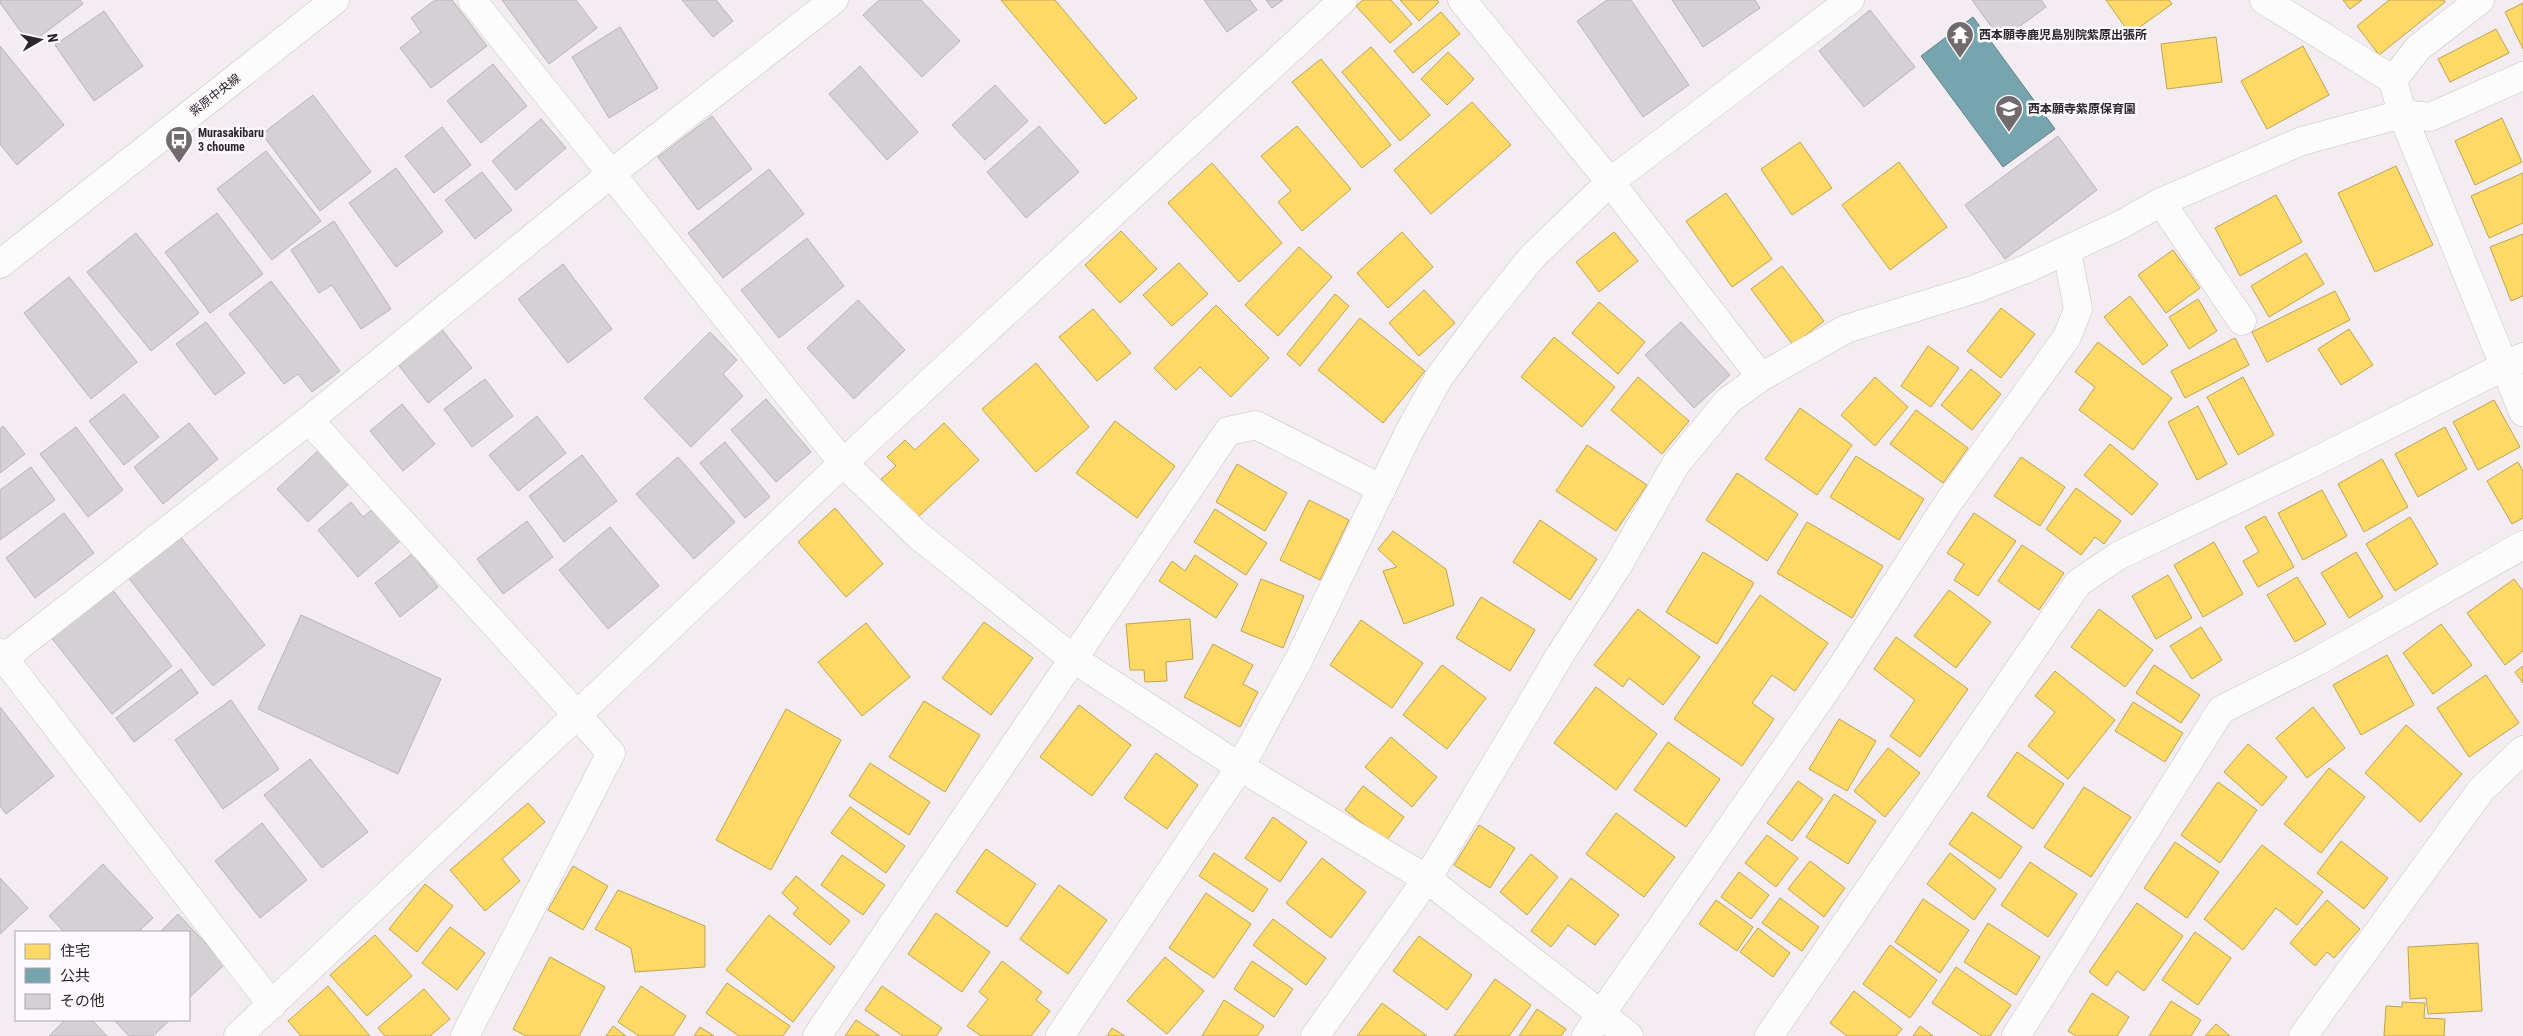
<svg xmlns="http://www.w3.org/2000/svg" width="2523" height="1036" viewBox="0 0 2523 1036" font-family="'Roboto Condensed','Noto Sans JP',sans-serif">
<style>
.homes{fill:#ffd966;stroke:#bfa354}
.public{fill:#76a5af;stroke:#607f87}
.building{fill:#d5d0d4;stroke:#b9b4b7}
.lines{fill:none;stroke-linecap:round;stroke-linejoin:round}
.street-casing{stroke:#c9c4c7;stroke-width:29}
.secondary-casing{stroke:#c9c4c7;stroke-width:29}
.street{stroke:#fdfcfd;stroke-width:28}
.secondary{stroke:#fdfcfd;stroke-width:28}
.labels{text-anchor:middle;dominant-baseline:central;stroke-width:5;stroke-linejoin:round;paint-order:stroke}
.poi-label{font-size:12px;font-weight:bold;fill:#2b2629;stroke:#fef9fd;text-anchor:start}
.street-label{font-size:12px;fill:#2b2629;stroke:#fef9fd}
</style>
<rect width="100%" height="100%" fill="#f3ecf1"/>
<g class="homes">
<polygon points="1001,0 1055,0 1137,98 1105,124"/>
<polygon points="1363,0 1391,0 1412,24 1390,43 1356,6"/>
<polygon points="1400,0 1437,0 1439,2 1419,21"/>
<polygon points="2106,0 2169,0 2172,4 2130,34"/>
<polygon points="2343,0 2362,0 2350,9"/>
<polygon points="2389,0 2444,0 2445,2 2379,55 2357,26"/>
<polygon points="2523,3 2523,49 2505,12"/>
<polygon points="1441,12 1460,34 1413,73 1394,51"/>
<polygon points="2496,29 2509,53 2450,82 2438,59"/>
<polygon points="2216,37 2222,82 2167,89 2161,44"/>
<polygon points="2303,46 2329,95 2267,129 2241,81"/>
<polygon points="1371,47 1430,115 1400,141 1342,72"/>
<polygon points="1448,52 1474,79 1447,105 1421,79"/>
<polygon points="1321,59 1391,145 1362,168 1292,82"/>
<polygon points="1472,102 1511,145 1431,214 1394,170"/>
<polygon points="2502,118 2522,162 2475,185 2455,141"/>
<polygon points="1297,126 1351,189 1302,231 1278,202 1291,191 1261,156"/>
<polygon points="1800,142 1832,188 1792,215 1761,169"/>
<polygon points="1899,162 1947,227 1890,270 1842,205"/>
<polygon points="1212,163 1282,243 1239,282 1168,203"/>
<polygon points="2396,166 2433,245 2375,272 2338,193"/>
<polygon points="2523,173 2523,223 2489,238 2471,196"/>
<polygon points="1726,193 1772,259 1732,287 1686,221"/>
<polygon points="2276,195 2302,242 2240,276 2215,228"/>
<polygon points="1121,231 1157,269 1120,303 1085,265"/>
<polygon points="1402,232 1433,267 1388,308 1357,273"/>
<polygon points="1614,232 1638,261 1599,292 1576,262"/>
<polygon points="2523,234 2523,296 2511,301 2490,247"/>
<polygon points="1299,247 1332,277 1278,336 1245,305"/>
<polygon points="2173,250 2200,288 2166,313 2138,275"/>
<polygon points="2306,253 2324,284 2269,317 2251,286"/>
<polygon points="1179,263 1208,294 1172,326 1143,295"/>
<polygon points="1782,266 1824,321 1793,345 1751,289"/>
<polygon points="1424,290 1455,323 1419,356 1389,323"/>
<polygon points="2335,291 2350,320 2267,362 2252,332"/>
<polygon points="1335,294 1349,306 1300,366 1287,354"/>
<polygon points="2130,296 2168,345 2143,365 2104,317"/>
<polygon points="2198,299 2217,331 2189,349 2169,317"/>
<polygon points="1599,302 1645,342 1618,374 1572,333"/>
<polygon points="1216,305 1269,358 1231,397 1200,367 1176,390 1154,368"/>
<polygon points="2001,308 2035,334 2001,378 1967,351"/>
<polygon points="1093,309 1131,353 1097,381 1059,337"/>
<polygon points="1360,318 1425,371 1383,423 1318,370"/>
<polygon points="2349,329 2373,365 2341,385 2318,349"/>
<polygon points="1554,337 1615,387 1582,427 1521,377"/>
<polygon points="2235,338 2249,365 2185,398 2171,371"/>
<polygon points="2098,342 2172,398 2133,450 2079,410 2095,387 2075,372"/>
<polygon points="1928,346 1959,368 1931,407 1901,386"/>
<polygon points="1036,363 1089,427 1036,472 982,409"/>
<polygon points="1971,369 2001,394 1972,430 1941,405"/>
<polygon points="1638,377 1689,421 1662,454 1611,410"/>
<polygon points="1875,377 1908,407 1875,446 1841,415"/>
<polygon points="2243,377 2274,435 2238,455 2207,397"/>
<polygon points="2494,400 2520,447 2478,470 2453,422"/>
<polygon points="2198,406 2227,464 2197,480 2168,422"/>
<polygon points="1800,408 1852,445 1817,495 1765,459"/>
<polygon points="1916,410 1968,448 1943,483 1890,444"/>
<polygon points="1115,421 1175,466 1137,518 1076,473"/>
<polygon points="944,423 979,460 917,518 881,479 896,466 887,457 905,440 915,450"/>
<polygon points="2445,427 2467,469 2418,497 2395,454"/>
<polygon points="2110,444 2158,484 2132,515 2084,475"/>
<polygon points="1587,445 1647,485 1616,531 1556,491"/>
<polygon points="1856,456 1924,499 1899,540 1830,497"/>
<polygon points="2021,457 2065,487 2040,526 1994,496"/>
<polygon points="2382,459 2408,507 2364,532 2338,484"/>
<polygon points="2518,462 2523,471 2523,518 2512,524 2487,481"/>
<polygon points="1237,464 1287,493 1265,531 1216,502"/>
<polygon points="1737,473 1798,514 1767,561 1706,520"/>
<polygon points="2076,488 2121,521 2104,544 2095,537 2081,555 2046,529"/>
<polygon points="2322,490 2347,536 2303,560 2278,513"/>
<polygon points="1309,500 1349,520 1320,580 1280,560"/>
<polygon points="835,508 883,564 846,597 798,542"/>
<polygon points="1215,509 1267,543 1246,575 1194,542"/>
<polygon points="1974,513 2016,541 1978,596 1954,580 1964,564 1947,553"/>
<polygon points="2265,516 2294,567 2258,587 2243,561 2259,552 2245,527"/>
<polygon points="2410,517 2438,564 2395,591 2366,544"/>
<polygon points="1540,520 1597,559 1570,600 1513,562"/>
<polygon points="1807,522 1883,566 1852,618 1777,573"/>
<polygon points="1393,531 1446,569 1454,605 1404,624 1383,571 1397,567 1378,549"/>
<polygon points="2214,542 2243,594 2203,617 2174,565"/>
<polygon points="2022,545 2064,573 2039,610 1998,581"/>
<polygon points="1703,552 1754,583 1717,644 1666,612"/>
<polygon points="2356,552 2383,597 2349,618 2321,573"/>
<polygon points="1195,555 1238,584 1216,618 1159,581 1172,561 1185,571"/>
<polygon points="2168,575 2192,618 2156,639 2132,596"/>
<polygon points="2297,577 2326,624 2295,642 2267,595"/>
<polygon points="1261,579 1304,596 1283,648 1241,631"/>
<polygon points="2514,579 2523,591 2523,651 2505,665 2467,613"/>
<polygon points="1949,590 1991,622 1956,668 1914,636"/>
<polygon points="1760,595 1828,643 1795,691 1772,675 1752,703 1774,719 1742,766 1674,719"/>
<polygon points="1481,597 1535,630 1510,671 1456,638"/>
<polygon points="1638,609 1700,657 1663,705 1629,678 1623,687 1594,665"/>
<polygon points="2099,609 2153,650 2125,687 2071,647"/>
<polygon points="1190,619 1193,659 1166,662 1167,681 1145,682 1144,670 1130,670 1126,624"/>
<polygon points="1361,620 1423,663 1392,708 1330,665"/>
<polygon points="984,622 1033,658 991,715 942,678"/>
<polygon points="866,623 910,677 862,716 818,662"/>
<polygon points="2441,624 2472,665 2433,694 2403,653"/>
<polygon points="2201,627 2222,660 2192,679 2170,646"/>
<polygon points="1896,637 1968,689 1920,757 1890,736 1915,700 1874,669"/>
<polygon points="1213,644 1253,665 1243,684 1258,692 1240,727 1184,697"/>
<polygon points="2387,655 2414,705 2361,735 2333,685"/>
<polygon points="1442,665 1486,698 1447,749 1403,715"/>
<polygon points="2154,665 2200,695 2181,723 2136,693"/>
<polygon points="2523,666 2523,683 2515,672"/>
<polygon points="2055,671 2115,720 2068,779 2028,746 2055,712 2035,696"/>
<polygon points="2486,675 2519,723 2469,757 2437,708"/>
<polygon points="1596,687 1657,734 1616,790 1554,743"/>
<polygon points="924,701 980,735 945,792 889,757"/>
<polygon points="2133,702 2183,733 2165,762 2115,731"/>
<polygon points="1079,705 1131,745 1092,796 1040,757"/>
<polygon points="2313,707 2345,748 2307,778 2276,738"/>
<polygon points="786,709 841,740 771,870 716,840"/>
<polygon points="1839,719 1876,741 1847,791 1809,769"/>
<polygon points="2406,725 2462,774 2420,822 2365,773"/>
<polygon points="1391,737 1437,777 1412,807 1365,767"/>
<polygon points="1668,742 1720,779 1686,827 1634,790"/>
<polygon points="2248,744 2287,777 2262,806 2224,772"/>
<polygon points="1888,748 1920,773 1885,817 1854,791"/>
<polygon points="2017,752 2064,784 2033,829 1987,796"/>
<polygon points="1156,753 1198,785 1167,829 1124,798"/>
<polygon points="870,763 930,802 909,835 849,796"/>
<polygon points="2329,768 2365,797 2321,853 2284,824"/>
<polygon points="1798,781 1823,799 1792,841 1767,823"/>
<polygon points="2218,782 2257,810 2220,863 2181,835"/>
<polygon points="1363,786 1404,817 1386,841 1345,810"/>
<polygon points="2084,787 2131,817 2091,877 2044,847"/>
<polygon points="1834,794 1876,821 1848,864 1806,837"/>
<polygon points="528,803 545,822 502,859 520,881 485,911 450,870"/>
<polygon points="850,807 905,846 886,873 831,833"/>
<polygon points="1972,812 2022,847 2000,879 1949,844"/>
<polygon points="1616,813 1675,857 1644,897 1586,854"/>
<polygon points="1273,817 1307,842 1280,882 1245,858"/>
<polygon points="1479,825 1515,848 1490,888 1454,865"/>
<polygon points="1767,835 1798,858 1776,887 1745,863"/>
<polygon points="2341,841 2388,878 2364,909 2317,873"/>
<polygon points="2175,842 2219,872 2187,918 2144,888"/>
<polygon points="2262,845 2323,892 2297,925 2276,908 2243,950 2204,919"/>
<polygon points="986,849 1036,884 1007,927 956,892"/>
<polygon points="1214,853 1268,889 1253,912 1199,876"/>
<polygon points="1950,853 1996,889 1974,920 1927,884"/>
<polygon points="1531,854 1558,877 1527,915 1500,892"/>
<polygon points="842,855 885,885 863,915 821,885"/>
<polygon points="1322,858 1366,892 1331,938 1286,903"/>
<polygon points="1810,861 1845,888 1824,917 1788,889"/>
<polygon points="2030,862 2077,894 2048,937 2001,905"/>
<polygon points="573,866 608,886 583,930 548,910"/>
<polygon points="1739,872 1769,895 1751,919 1721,897"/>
<polygon points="796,876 850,921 830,945 793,914 798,908 782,893"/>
<polygon points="1571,878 1619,915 1595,945 1568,925 1551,947 1531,931"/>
<polygon points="425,884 453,906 417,952 389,929"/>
<polygon points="1059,885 1107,920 1068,974 1020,939"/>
<polygon points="618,890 705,926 705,967 635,972 631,948 595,929"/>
<polygon points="1206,893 1251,924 1214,978 1169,948"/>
<polygon points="1780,898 1819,927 1802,951 1762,923"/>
<polygon points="1923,899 1969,930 1940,973 1895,942"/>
<polygon points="1716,900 1753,927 1737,951 1699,924"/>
<polygon points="2327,900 2360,929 2334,958 2327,952 2315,966 2290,943"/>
<polygon points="2137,903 2183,936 2144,991 2117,971 2107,986 2089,972"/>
<polygon points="936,913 990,952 962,992 908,954"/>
<polygon points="769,915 835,967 793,1022 726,970"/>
<polygon points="1273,919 1326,958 1306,985 1253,945"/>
<polygon points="1988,923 2040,957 2016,995 1964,962"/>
<polygon points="450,927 485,953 457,990 422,963"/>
<polygon points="1758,928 1790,953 1773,977 1740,952"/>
<polygon points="2195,932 2231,958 2198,1005 2162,980"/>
<polygon points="375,935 412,976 367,1016 330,975"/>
<polygon points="1419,936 1472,975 1447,1010 1393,971"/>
<polygon points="2478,943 2482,1011 2428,1014 2426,998 2410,999 2408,947"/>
<polygon points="1890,945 1937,980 1910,1018 1863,984"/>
<polygon points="550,957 605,987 579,1036 526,1036 513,1029"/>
<polygon points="1165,957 1204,991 1167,1034 1127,1001"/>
<polygon points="1002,961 1042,992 1036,1000 1050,1011 1031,1036 981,1036 967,1026 988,999 979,992"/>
<polygon points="1252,961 1293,989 1274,1017 1234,989"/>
<polygon points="1956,967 2011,1005 1990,1036 1982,1036 1932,1003"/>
<polygon points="1495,979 1531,1005 1509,1036 1454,1036"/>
<polygon points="727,983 790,1026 783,1036 739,1036 706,1013"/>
<polygon points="328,986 370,1036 301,1036 288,1021"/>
<polygon points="641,986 686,1016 673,1036 639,1036 618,1022"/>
<polygon points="882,986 942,1028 936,1036 903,1036 865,1010"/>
<polygon points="424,989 450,1019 430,1036 385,1036 378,1028"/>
<polygon points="1854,991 1902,1029 1896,1036 1847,1036 1830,1023"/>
<polygon points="2092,993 2129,1017 2117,1036 2076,1036 2068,1031"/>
<polygon points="1224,1000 1264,1026 1257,1036 1202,1036"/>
<polygon points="2171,1001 2201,1020 2191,1036 2149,1036"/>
<polygon points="2402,1002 2425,1003 2424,1018 2445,1019 2444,1036 2384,1036 2386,1006 2402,1007"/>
<polygon points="1382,1003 1427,1036 1357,1036"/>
<polygon points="1537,1009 1566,1029 1561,1036 1519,1036"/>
<polygon points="856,1020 880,1036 845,1036"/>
<polygon points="2216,1024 2230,1036 2205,1036"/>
<polygon points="613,1026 626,1036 606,1036"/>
<polygon points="1920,1026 1933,1036 1913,1036"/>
<polygon points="700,1027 714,1036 694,1036"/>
<polygon points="1112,1028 1125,1036 1107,1036"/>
</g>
<polygon class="public" points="1973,17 2055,129 2003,167 1921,56"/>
<g class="building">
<polygon points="0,0 80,0 83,4 30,44 0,3"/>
<polygon points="435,0 452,0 487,46 431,88 400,48 421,32 411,18"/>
<polygon points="502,0 576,0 597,28 549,64"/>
<polygon points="682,0 716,0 733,21 713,37"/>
<polygon points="879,0 921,0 960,41 922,77 863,15"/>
<polygon points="1204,0 1250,0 1257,10 1227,32"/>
<polygon points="1266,0 1283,0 1272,8"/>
<polygon points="1607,0 1631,0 1689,85 1643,117 1577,21"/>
<polygon points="1672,0 1755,0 1760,8 1703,47"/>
<polygon points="1972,0 2041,0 2046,7 2001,40"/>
<polygon points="1870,10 1915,67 1864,107 1819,51"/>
<polygon points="104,11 143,66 94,101 55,45"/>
<polygon points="620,27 658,88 609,118 572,57"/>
<polygon points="0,46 64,125 17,165 0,144"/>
<polygon points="493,64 527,106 481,143 447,101"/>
<polygon points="860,66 918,132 887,160 829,94"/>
<polygon points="995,85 1028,121 985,160 952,125"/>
<polygon points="313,95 371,172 320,211 262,134"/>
<polygon points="712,116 752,169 698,210 658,157"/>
<polygon points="541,119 566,148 516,190 492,161"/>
<polygon points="1039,126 1079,172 1026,218 987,172"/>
<polygon points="442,127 471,165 434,193 405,156"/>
<polygon points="2058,136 2097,190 2005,259 1965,205"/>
<polygon points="266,151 321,221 272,260 217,189"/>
<polygon points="396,168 443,232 396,267 349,203"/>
<polygon points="769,169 804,214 723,278 688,233"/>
<polygon points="482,172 512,210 475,239 445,200"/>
<polygon points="217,213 263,274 210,313 165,252"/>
<polygon points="334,221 391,309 361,329 332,285 319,293 291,250"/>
<polygon points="136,233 199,313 151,351 87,272"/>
<polygon points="807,238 844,286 779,338 741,290"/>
<polygon points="563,264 612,329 568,363 518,299"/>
<polygon points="69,277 137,362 91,399 24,313"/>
<polygon points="271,281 340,371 312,392 298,374 284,384 229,314"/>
<polygon points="858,300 905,350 854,399 807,348"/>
<polygon points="206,322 245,373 215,395 176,344"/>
<polygon points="1681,322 1730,375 1694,408 1645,355"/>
<polygon points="437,323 472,368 428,403 393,358"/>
<polygon points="710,332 737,360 723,374 743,396 691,447 644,398"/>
<polygon points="485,379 513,416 472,447 444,409"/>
<polygon points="124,394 159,437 124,465 89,421"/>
<polygon points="766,399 811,452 776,482 731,430"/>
<polygon points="402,404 435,444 403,471 370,431"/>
<polygon points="537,416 566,453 518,491 489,455"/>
<polygon points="189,423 218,459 163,504 134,467"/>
<polygon points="3,426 25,454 0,473 0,429"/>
<polygon points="76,427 123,490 88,517 40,454"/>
<polygon points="725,442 770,497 745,518 700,463"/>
<polygon points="321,448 352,481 308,522 277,489"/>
<polygon points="582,455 617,501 564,542 529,496"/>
<polygon points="678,457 735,522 694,559 636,494"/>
<polygon points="31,467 55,500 0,540 0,490"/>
<polygon points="351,502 363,517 380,503 407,535 358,577 318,530"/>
<polygon points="64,513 94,553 35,598 6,558"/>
<polygon points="527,521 553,557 503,594 477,559"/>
<polygon points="610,527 659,586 608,629 559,570"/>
<polygon points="176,531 265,645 213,686 124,572"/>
<polygon points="412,554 438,587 400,617 375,583"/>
<polygon points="111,588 172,666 112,714 50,636"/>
<polygon points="301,615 441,679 398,774 258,709"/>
<polygon points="181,669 198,693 134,742 116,718"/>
<polygon points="231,700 279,769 223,809 175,740"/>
<polygon points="0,707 54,776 6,814 0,806"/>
<polygon points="310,759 368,832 322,868 264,795"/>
<polygon points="262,823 307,880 260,918 215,861"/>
<polygon points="103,864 153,918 138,932 64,932 49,916"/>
<polygon points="0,878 28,908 0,934"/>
<polygon points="178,914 225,964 189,998 189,932 160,932"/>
<polygon points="65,1020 92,1020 107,1036 49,1036"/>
<polygon points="114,1020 170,1020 153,1036 129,1036"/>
</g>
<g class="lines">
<defs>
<g id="street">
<polyline points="472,0 843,463 919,536 1072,658 1240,767 1427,879 1629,1036"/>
<polyline points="1462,0 1610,182 1761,377"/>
<polyline points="2264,0 2393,80"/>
<polyline points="2480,0 2418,48 2393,80 2402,114 2523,412"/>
<polyline points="2161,202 2242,321"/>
<polyline points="0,653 272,1005"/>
<polyline points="0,661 309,420 612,173 834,0"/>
<polyline points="238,1036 577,715 309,420"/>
<polyline points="465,1036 611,753 577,715 843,463 1343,0"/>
<polyline points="817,1036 1228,431 1256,425 1382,489"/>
<polyline points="1060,1036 1240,767 1298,661 1409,432 1440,376 1480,322 1532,257 1610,182 1850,0"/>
<polyline points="1315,1036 1427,879 1562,652 1617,567 1676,464 1728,401 1761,377 1846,329 1975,289 2026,269 2122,224 2161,202 2302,141 2402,114 2430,117 2523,76"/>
<polyline points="1586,1036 1837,674 1948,503 2067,337 2078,309 2067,251"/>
<polyline points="1769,1036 2078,583 2118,556 2310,464 2523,357"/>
<polyline points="2016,1036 2221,710 2316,662 2523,545"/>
<polyline points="2303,1036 2481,790 2523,750"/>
</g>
<polyline id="secondary" points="0,264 335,0"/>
</defs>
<use href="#street" class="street-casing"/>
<use href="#secondary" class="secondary-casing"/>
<use href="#street" class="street"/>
<use href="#secondary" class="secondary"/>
</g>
<defs>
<symbol id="temple-pin" viewBox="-11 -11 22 30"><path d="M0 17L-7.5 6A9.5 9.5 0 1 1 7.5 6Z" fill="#716b6f" stroke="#fef9fd"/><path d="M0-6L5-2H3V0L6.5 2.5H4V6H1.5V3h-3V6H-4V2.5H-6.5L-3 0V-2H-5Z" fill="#fff"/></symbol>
<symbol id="school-pin" viewBox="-11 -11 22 30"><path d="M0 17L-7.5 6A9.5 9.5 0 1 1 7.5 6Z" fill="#716b6f" stroke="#fef9fd"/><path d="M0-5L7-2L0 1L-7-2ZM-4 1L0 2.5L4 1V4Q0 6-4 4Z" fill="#fff"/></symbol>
<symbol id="bus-pin" viewBox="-11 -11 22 30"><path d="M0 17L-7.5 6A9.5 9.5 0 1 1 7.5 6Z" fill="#716b6f" stroke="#fef9fd"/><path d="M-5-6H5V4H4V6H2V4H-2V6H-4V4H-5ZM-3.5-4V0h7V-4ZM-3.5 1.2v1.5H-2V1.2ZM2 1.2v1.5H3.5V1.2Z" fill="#fff"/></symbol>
</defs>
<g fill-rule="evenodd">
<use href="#temple-pin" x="1944" y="19" width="32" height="43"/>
<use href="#school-pin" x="1993" y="93" width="32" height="43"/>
<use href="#bus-pin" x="163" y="124" width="32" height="43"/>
</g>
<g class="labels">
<g class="poi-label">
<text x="1979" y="35">西本願寺鹿児島別院紫原出張所</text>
<text x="2028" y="109">西本願寺紫原保育園</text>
<text x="198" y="133">Murasakibaru<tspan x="198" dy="14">3 choume</tspan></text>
</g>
<g class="street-label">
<text transform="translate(215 95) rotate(-38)">紫原中央線</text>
</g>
</g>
<rect x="15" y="931" width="175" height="90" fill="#fef9fd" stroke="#aaa5a8"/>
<rect x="25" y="944" width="25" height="15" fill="#ffd966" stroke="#aaa5a8"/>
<text x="60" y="956" font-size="15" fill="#2b2629">住宅</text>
<rect x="25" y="968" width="25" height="15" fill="#76a5af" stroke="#aaa5a8"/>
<text x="60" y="981" font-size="15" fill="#2b2629">公共</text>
<rect x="25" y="994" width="25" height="15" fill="#d5d0d4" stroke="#aaa5a8"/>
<text x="60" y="1006" font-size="15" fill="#2b2629">その他</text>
<g transform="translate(40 40) rotate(81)" stroke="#fef9fd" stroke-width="4" paint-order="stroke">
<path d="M0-4L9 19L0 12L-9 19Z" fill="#2b2629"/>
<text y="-8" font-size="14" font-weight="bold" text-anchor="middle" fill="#2b2629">N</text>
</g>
</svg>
